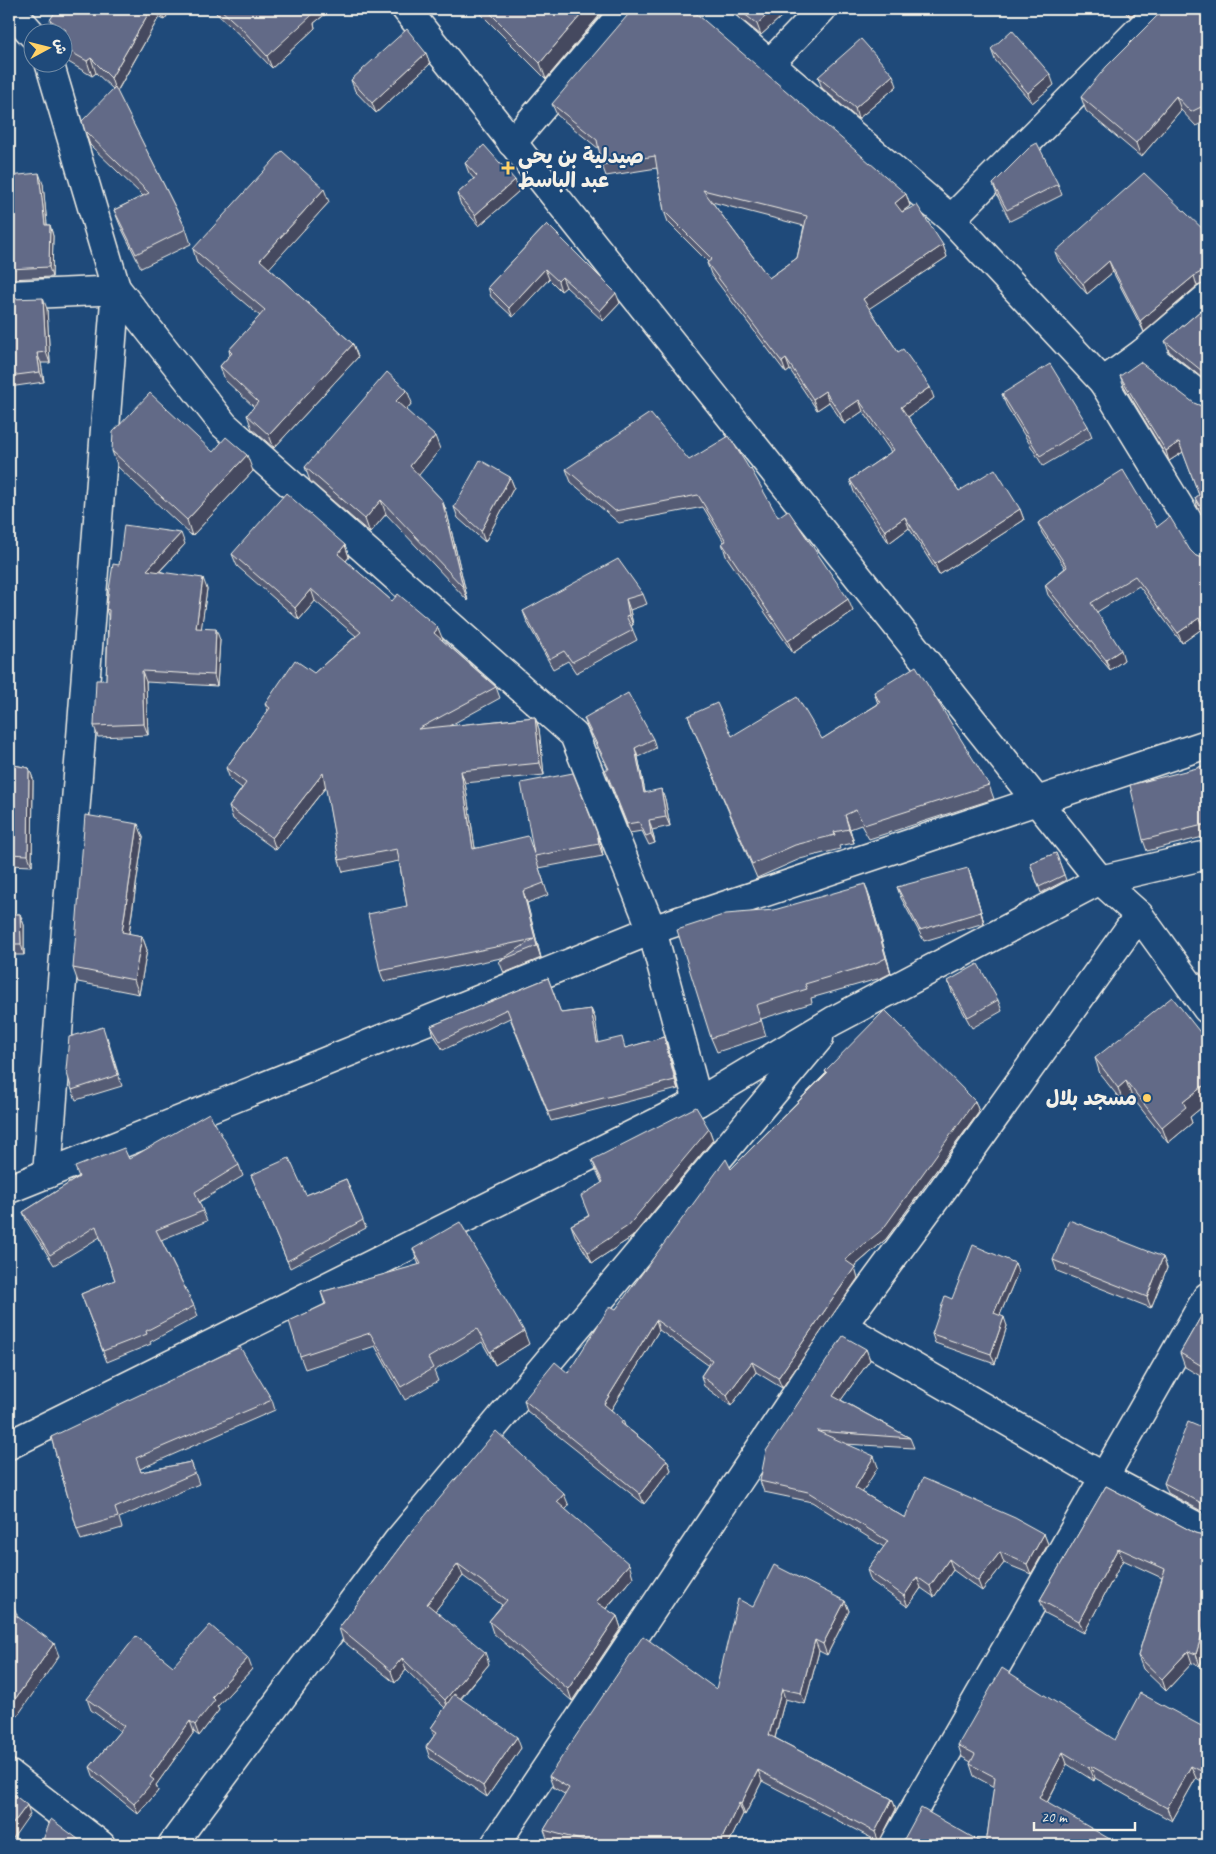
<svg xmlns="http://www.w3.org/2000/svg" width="1216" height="1854" viewBox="0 0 1216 1854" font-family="Caveat,'Playpen Sans Arabic',sans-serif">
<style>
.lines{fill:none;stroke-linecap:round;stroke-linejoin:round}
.minor-casing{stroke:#f4f1e8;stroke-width:31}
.tertiary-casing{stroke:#f4f1e8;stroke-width:31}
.minor{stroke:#1f4a7a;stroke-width:28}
.tertiary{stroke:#1f4a7a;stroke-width:28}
.wall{fill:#545b74;stroke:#f4f1e8;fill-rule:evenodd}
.shaded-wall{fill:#454a5e;stroke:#f4f1e8}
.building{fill:#626a87;stroke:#f4f1e8;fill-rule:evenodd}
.poi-dot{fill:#ffd166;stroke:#1f4a7a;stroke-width:2}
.labels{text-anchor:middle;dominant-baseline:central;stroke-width:4;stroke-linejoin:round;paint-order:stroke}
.poi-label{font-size:21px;font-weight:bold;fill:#f4f1e8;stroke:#1f4a7a;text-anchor:start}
</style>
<rect width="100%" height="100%" fill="#1f4a7a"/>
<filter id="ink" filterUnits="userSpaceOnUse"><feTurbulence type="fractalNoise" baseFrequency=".02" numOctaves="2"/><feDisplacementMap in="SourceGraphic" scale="10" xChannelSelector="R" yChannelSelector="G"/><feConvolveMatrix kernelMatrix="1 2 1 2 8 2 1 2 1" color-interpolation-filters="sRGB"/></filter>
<g filter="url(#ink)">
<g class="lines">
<defs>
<g id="minor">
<polyline points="10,9 32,34"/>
<polyline points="706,9 951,219 1103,382"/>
<polyline points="770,63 822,9"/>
<polyline points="512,143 626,9"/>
<polyline points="951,219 1160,9"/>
<polyline points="9,295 99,291 116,288 224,425 574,735 652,930 698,1102"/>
<polyline points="1144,352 1207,298"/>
<polyline points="1207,401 1144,352 1103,382 1207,552"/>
<polyline points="47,1174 116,288 49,62"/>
<polyline points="9,1189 652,930 1207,744"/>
<polyline points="842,1326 1104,1477 1207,1532"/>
<polyline points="9,1445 698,1102 833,1021 1100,880 1207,855"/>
<polyline points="9,1774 101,1845"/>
<polyline points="172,1845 397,1542 819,1038"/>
<polyline points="495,1845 842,1326 943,1189 1139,915"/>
<polyline points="894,1845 1207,1297"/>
</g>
<polyline id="tertiary" points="406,9 1036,800 1100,880 1139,915 1207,1009"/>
</defs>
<use href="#minor" class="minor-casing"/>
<use href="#tertiary" class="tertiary-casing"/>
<use href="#minor" class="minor"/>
<use href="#tertiary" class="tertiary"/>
</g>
<g class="wall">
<polygon points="57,9 172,9 164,20 159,17 117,92 186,229 191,244 141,268 120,225 114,210 143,196 90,145 85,131 113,89 96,73 92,76 65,60 62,54 62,32 55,32 50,20"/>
<polygon points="214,9 332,9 314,23 315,28 272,68 245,40 216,13"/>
<polygon points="476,9 596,9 599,16 546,79"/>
<polygon points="728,9 790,9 761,35"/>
<polygon points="1122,9 1139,9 1130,17"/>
<polygon points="1207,9 1207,120 1196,126 1181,110 1141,157 1086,111 1081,97"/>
<polygon points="991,49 1054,85 1032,103 995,60"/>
<polygon points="426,53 430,64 376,113 355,91 351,80"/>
<polygon points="818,77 897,86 858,119 822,88"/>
<path d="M552,104L906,194L910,206L902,212L943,245L947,257L869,308L898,352L934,398L908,417L959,491L1020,509L1024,520L939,575L909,528L889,543L854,492L850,480L891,452L863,411L844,424L829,402L817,410L790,370L786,373L711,274L707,263L708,262L668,222L664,211L657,168L606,176L602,165L599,149L557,115ZM712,202L804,226L797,258L769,278Z"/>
<polygon points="465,163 515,180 519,191 479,226 461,205 457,194 474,179 469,173"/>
<polygon points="9,176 43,184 47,225 50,225 53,236 52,277 9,279"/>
<polygon points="993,184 1058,184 1062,195 1010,221 997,195"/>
<polygon points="329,202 269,268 353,344 358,357 274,448 252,429 247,415 254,407 225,380 220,366 230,355 229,350 260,316 197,263 193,249"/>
<polygon points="547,224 620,303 603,321 566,287 561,291 549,279 513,317 491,297 488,287"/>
<polygon points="1207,233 1207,283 1205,283 1197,286 1144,332 1113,272 1087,294 1059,262 1055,252"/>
<polygon points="9,299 47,309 50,363 41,363 44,382 9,387"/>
<polygon points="1207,305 1207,382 1169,351 1165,341"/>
<polygon points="1120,376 1201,406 1207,406 1207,523 1198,508 1195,498 1199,495 1183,452 1169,461 1124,386"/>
<polygon points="1002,394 1088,426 1092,437 1043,466 1006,405"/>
<polygon points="412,403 406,410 440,449 418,475 442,500 447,513 468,601 386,514 370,533 310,481 305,467"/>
<polygon points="112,451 213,452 253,471 192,536 118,467"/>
<polygon points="689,460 778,517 853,611 793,653 726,556 722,543 724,542 703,507 619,523 571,482 566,469"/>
<polygon points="510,477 514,487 485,542 458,518 454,507"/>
<polygon points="1038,523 1157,527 1190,550 1196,556 1203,558 1207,556 1207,634 1203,628 1182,643 1139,586 1097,612 1124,660 1110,670 1048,595 1045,585 1065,568 1042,533"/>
<polygon points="185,544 160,571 207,589 201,628 220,640 217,686 146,682 148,735 98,737 94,726 106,680 108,616 106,609 119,565"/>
<polygon points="345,545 349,557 346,561 392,601 438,628 442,640 496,687 500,698 449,726 535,717 539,729 544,775 465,783 475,848 534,853 597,833 601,845 603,856 539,868 548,895 527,903 541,958 504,973 499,961 506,957 384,982 380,971 407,906 399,861 343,872 339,860 326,787 276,850 233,819 229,807 242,788 230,779 226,768 268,711 265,704 314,673 356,636 315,601 299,620 237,566 232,554"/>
<polygon points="643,594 647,604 630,610 633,625 631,626 637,640 576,673 568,661 553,669 527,622 523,611"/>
<polygon points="874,692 989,785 994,799 869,839 861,825 850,829 854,843 839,846 840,849 800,859 757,878 694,730 688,716 732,736 822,739 878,704"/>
<polygon points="584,718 653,739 656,748 638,757 645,792 665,799 670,826 652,830 655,843 649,845 642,831 630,833 608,779 608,769 587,727"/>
<polygon points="9,764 29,768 33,779 32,866 9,865"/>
<polygon points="1207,764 1207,836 1147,851 1143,840 1197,768"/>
<polygon points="143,837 129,934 142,936 147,950 139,994 78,982 73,968"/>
<polygon points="1056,853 1066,880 1041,893 1030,863"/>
<polygon points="972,879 984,923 924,941 901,898 897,887"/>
<polygon points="870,898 891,973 881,978 811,998 812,1003 761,1019 766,1036 717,1052 711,1038 774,910"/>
<polygon points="9,914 20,914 24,925 24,955 9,955"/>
<polygon points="548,978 561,1013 591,1009 595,1018 598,1043 626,1048 664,1037 667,1046 678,1089 551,1121 510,1018 443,1050 434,1035 431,1026"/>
<polygon points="948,981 998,1000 1002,1011 972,1028 952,992"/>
<polygon points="107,1037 122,1086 76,1100 72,1090"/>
<polygon points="1207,1041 1207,1103 1190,1117 1192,1123 1168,1143 1132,1097 1124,1104 1100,1074 1095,1058"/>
<polygon points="825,1071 975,1101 979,1112 886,1239 854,1267 858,1278 782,1388 756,1372 731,1406 704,1386 701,1376 708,1365 659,1330 611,1410 623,1420 625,1426 667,1460 671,1470 644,1504 527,1411 524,1400 568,1373 616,1309 731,1169 826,1073"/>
<polygon points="709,1129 713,1140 632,1237 592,1263 575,1236 571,1225 588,1216 602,1183 596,1170 592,1160"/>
<polygon points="129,1159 239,1165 243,1176 199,1202 207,1221 161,1240 194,1306 198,1316 150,1342 151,1344 107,1362 81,1294 115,1280 100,1237 54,1265 27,1222 23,1212 79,1177"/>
<polygon points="251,1175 306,1195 346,1179 366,1228 290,1268"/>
<polygon points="413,1249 529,1344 495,1365 482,1342 434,1371 438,1381 405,1400 375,1346 305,1369 300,1356 325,1305 321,1292 419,1265"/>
<polygon points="1163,1257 1167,1268 1151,1308 1057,1271 1053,1260"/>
<polygon points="1015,1263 1018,1272 1000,1315 1007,1326 995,1364 935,1343 932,1334 952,1299"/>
<polygon points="1207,1306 1207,1380 1185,1367 1180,1353"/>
<polygon points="866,1349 870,1360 841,1400 910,1438 914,1448 845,1444 878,1467 862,1492 905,1518 1044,1534 1048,1544 1031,1574 1004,1563 982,1591 953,1570 934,1597 921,1588 908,1607 871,1581 867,1570 884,1547 812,1502 764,1492 760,1481"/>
<polygon points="272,1400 275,1410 140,1469 141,1472 191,1462 199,1484 119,1518 122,1528 81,1540 77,1529 51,1437"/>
<polygon points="1207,1430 1207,1514 1168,1493 1164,1483"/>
<polygon points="1106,1486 1195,1533 1203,1535 1207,1534 1207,1645 1200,1666 1192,1663 1166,1691 1143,1669 1138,1656 1162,1578 1123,1560 1084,1633 1045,1613 1040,1600"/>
<polygon points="569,1506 565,1509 633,1577 606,1609 617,1616 621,1628 572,1701 493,1633 489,1621 502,1605 463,1576 435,1611 489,1664 461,1699 521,1748 487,1797 430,1758 426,1747 434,1736 431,1728 445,1708 406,1670 395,1683 343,1641 339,1628 409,1535"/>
<polygon points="845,1601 849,1611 827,1655 819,1651 805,1704 785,1699 775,1738 892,1799 896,1809 879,1842 762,1781 745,1815 743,1814 728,1845 565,1845 548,1841 544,1830 566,1795 553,1787 549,1776 716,1689 753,1607"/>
<polygon points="173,1666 252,1669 217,1707 219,1710 199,1736 194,1732 156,1785 158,1791 138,1814 94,1778 90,1767 120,1731 91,1710 87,1699"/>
<polygon points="1207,1729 1207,1784 1196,1778 1172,1821 1095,1778 1094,1781 1067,1764 1047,1803 986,1845 994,1787 974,1776 970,1764 971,1762 962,1757 958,1745 1115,1740"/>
</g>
<g class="shaded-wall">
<polygon points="151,9 156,9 159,17 116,93 111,78"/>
<polygon points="159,9 172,9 164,20"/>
<polygon points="312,9 332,9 314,23 315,28 272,68 267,56 308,12"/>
<polygon points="586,9 596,9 599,16 546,79 540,63"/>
<polygon points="774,9 790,9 761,35 757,24"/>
<polygon points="1127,9 1139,9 1130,17"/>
<polygon points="426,53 430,64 376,113 372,103"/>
<polygon points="91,58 96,73 92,76 87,61"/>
<polygon points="1050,74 1054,85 1032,103 1028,93"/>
<polygon points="893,75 897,86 858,119 855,108"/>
<polygon points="1176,96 1181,110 1141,157 1136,143"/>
<polygon points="9,126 14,140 9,145"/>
<polygon points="39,173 43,184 48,235 45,225"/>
<polygon points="515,180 519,191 479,226 475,215"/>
<polygon points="324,189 329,202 265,273 260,260"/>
<polygon points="906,194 910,206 899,214 895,203"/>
<polygon points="50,225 53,236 52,277 49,267"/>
<polygon points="943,245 947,257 867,310 863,299"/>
<polygon points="1109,261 1113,272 1087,294 1083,284"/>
<polygon points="545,269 549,279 513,317 509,308"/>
<polygon points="1194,276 1197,286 1144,332 1140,321"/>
<polygon points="562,277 566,287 561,291 558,281"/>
<polygon points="616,293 620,303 603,321 600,311"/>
<polygon points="43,298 47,309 50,363 46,352"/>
<polygon points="353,344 358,357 274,448 269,435"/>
<polygon points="37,353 41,363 44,382 40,372"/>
<polygon points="786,359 790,370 786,373 782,362"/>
<polygon points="930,387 934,398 905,419 901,407"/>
<polygon points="407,390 412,403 401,415 396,401"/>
<polygon points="825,391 829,402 817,410 813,399"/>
<polygon points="859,400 863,411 844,424 840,413"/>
<polygon points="435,436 440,449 415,480 410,466"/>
<polygon points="1179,442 1183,452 1169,461 1166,451"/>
<polygon points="247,455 253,471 192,536 187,520"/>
<polygon points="510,477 514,487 485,542 481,531"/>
<polygon points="381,500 386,514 370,533 365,519"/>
<polygon points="442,500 447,513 468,601 463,587"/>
<polygon points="1020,509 1024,520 939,575 935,564"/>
<polygon points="905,517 909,528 889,543 885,531"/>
<polygon points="181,533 185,544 151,580 147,570"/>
<polygon points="345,545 349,557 342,566 338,554"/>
<polygon points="203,578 207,589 200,638 196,628"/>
<polygon points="311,589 315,601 299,620 295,608"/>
<polygon points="626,599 630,610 633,625 629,615"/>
<polygon points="848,599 853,611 793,653 788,641"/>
<polygon points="1199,618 1203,628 1182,643 1178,633"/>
<polygon points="438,628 443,640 439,645 434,633"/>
<polygon points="216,629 220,640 217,686 214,675"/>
<polygon points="1121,650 1124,660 1110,670 1106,660"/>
<polygon points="142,671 146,682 148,735 144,724"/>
<polygon points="535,717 539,729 544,775 540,763"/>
<polygon points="635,748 638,757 647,802 644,793"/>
<polygon points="29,768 33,779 32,866 28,855"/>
<polygon points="461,771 465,783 477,861 473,849"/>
<polygon points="323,773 328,784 276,850 272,838"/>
<polygon points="661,789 665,799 670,826 666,817"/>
<polygon points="845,815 850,829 854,843 849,829"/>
<polygon points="649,820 652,830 655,843 651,834"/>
<polygon points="138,824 143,837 127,946 122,932"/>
<polygon points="597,833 601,845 603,856 599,844"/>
<polygon points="968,868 972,879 984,923 981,912"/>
<polygon points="865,884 870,898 891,973 886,958"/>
<polygon points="523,891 527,903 541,958 537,946"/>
<polygon points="20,914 24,925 24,955 21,944"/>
<polygon points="142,936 147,950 139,994 134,980"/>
<polygon points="591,1009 595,1018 600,1052 597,1043"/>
<polygon points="664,1037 667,1046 678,1089 675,1080"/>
<polygon points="1126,1081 1132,1097 1124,1104 1118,1088"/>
<polygon points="1207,1083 1207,1103 1190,1117 1192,1123 1168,1143 1162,1127 1183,1102"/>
<polygon points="975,1101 979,1112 886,1239 849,1271 845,1260"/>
<polygon points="709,1129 713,1140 632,1237 592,1263 588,1252"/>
<polygon points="1163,1257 1167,1268 1151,1308 1147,1297"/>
<polygon points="1015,1263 1018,1272 997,1322 994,1313"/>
<polygon points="855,1267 858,1278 782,1388 778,1378"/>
<polygon points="1004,1317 1007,1326 995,1364 991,1354"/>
<polygon points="656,1320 659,1330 608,1415 604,1404"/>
<polygon points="524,1331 529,1344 495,1365 490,1352"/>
<polygon points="866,1349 870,1360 836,1407 833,1396"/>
<polygon points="752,1362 756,1372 731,1406 727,1395"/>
<polygon points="874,1456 878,1467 859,1498 855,1488"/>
<polygon points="667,1460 671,1470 644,1504 640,1494"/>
<polygon points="564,1494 569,1506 561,1514 557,1502"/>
<polygon points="1044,1534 1048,1544 1031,1574 1027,1564"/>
<polygon points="1118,1548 1123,1560 1084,1633 1079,1621"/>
<polygon points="1000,1552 1004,1563 982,1591 978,1581"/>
<polygon points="949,1559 953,1570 934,1597 930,1586"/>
<polygon points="458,1564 463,1576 431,1616 427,1604"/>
<polygon points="629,1564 633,1577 601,1614 596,1602"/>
<polygon points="917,1577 921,1588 908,1607 904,1596"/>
<polygon points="845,1601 849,1611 827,1655 823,1644"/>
<polygon points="14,1607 19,1620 11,1612"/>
<polygon points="617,1616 621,1628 572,1701 568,1689"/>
<polygon points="1207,1618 1207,1645 1200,1666 1196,1654"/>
<polygon points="815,1640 819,1651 805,1704 801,1693"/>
<polygon points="54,1643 59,1656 9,1728 9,1708"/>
<polygon points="1188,1651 1192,1663 1166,1691 1162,1679"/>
<polygon points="485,1652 489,1664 449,1712 445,1700"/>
<polygon points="248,1658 252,1669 217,1707 219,1710 199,1736 195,1725 212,1697"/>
<polygon points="402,1658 406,1670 395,1683 391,1671"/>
<polygon points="782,1689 785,1699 773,1745 769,1735"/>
<polygon points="190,1721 194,1732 156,1785 158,1791 138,1814 134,1804 150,1777"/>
<polygon points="517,1737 521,1748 487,1797 483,1786"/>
<polygon points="1063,1752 1067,1764 1043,1810 1039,1798"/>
<polygon points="1091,1766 1095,1778 1094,1781 1089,1768"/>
<polygon points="1191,1766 1196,1778 1172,1821 1167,1808"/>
<polygon points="758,1770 762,1781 745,1815 741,1804"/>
<polygon points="892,1799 896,1809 879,1842 875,1832"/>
<polygon points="739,1803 743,1814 728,1845 719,1845"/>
<polygon points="27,1805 30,1814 9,1844 9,1829"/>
</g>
<g class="building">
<polygon points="57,9 151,9 111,78 91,58 87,61 62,47 62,36 66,30 50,20"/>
<polygon points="220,9 312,9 308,12 311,16 267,56 241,28"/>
<polygon points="486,9 586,9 540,63"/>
<path d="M633,9H691L906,194L895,203L902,212L917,205L943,245L863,299L898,352L903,349L930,387L901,407L959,491L995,469L1020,509L935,564L905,517L885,531L850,480L894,450L859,400L840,413L825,391L813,399L786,359L782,362L707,263L712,259L664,211L655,156L602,165L597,140L552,104ZM703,190L807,216L797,258L769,278Z"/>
<polygon points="738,9 774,9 757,24"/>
<polygon points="1164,9 1207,9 1207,104 1191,112 1176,96 1136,143 1081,97 1106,67"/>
<polygon points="407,29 426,53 372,103 351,80"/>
<polygon points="1012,30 1050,74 1028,93 991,49"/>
<polygon points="861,39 893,75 855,108 818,77"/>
<polygon points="115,87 186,229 136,254 114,210 149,193 85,131 82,121"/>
<polygon points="1037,143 1058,184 1007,210 993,184 1030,147"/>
<polygon points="484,145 515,180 475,215 457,194 477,176 465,163"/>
<polygon points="282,151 324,189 260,260 353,344 269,435 247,415 258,402 220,366 232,353 229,350 265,310 193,249"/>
<polygon points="39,173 45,225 50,225 49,267 9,269 9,176"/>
<polygon points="1144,173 1207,233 1207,273 1201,272 1194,276 1140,321 1109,261 1083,284 1055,252"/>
<polygon points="547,224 616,293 600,311 562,277 558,281 545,269 509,308 488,287"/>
<polygon points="43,298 46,352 37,353 40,372 9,376 9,299"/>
<polygon points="1207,305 1207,375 1165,341"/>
<polygon points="1140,362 1194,403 1201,406 1207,406 1207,518 1195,498 1199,495 1179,442 1166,451 1120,376"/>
<polygon points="1050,364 1088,426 1040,456 1002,394"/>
<polygon points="387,372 407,390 396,401 435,436 410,466 442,500 463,587 381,500 365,519 305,467"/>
<polygon points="150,393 213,452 226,437 247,455 187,520 112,451 113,432"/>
<polygon points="650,413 689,460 729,436 750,470 751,469 778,517 788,510 848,599 788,641 722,543 726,541 698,495 615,511 566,469"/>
<polygon points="480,460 510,477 481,531 454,507"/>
<polygon points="1123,470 1157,527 1170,517 1190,550 1196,556 1203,558 1207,556 1207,629 1199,618 1178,633 1135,576 1091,603 1121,650 1106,660 1045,585 1067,567 1038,523"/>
<polygon points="286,493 345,545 338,554 392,601 398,594 435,625 438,628 434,633 496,687 418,729 535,717 540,763 461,771 473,849 528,836 534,854 521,783 573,773 597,833 599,844 535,856 544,883 523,891 537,946 499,961 534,939 380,971 368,914 407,906 397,849 339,860 323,773 272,838 229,807 246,783 226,768 270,708 265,704 295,660 314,673 361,632 311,589 295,608 232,554"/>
<polygon points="124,525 181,533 147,570 203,578 196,628 216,629 214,675 142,671 144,724 94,726 96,680 106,680 109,610 106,609 113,564 119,565"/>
<polygon points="618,559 643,594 626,599 629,615 626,616 633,630 572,662 564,651 549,659 523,611"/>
<polygon points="916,666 989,785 864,825 856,810 845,815 849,829 834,832 835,835 795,845 752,864 688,716 717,703 732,736 797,697 822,739 880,703 874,692"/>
<polygon points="628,693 653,739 635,748 644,793 661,789 666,817 649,820 651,834 646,836 639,822 627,824 605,769 609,769 584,718"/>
<polygon points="9,764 29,768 28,855 9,854"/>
<polygon points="1207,764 1207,824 1143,840 1130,785 1197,768"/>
<polygon points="85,815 138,824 122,932 142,936 134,980 73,968"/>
<polygon points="1056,853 1064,875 1039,887 1030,863"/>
<polygon points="968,868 981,912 920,930 897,887"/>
<polygon points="865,884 886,958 876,963 805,984 807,989 756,1005 761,1021 711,1038 677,930 726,914 774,910"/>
<polygon points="9,914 20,914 21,944 9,944"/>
<polygon points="978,964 998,1000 968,1017 948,981"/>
<polygon points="548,978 561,1013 591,1009 597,1043 622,1037 625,1048 664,1037 675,1080 548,1112 507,1009 440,1041 431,1026"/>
<polygon points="1172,997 1207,1041 1207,1083 1183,1102 1186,1107 1162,1127 1126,1081 1118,1088 1095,1058"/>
<polygon points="885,1010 975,1101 883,1229 845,1260 855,1267 778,1378 752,1362 727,1395 701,1376 712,1360 656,1320 604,1404 623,1420 621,1423 667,1460 640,1494 524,1400 555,1362 568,1373 610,1306 616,1309 726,1159 731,1169 827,1073 825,1071"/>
<polygon points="103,1027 118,1075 72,1090 66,1070 69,1037"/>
<polygon points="696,1107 709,1129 628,1226 588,1252 571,1225 589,1216 581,1196 603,1182 592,1160"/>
<polygon points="209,1113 239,1165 195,1192 203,1211 156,1230 194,1306 146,1331 147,1334 103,1351 81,1294 115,1280 96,1226 50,1255 23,1212 79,1177 75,1167 124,1148 129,1159"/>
<polygon points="289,1158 306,1195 346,1179 363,1220 287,1261 251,1175"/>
<polygon points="1069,1220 1163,1257 1147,1297 1053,1260"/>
<polygon points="460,1222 524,1331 490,1352 477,1329 428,1358 433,1368 401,1387 370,1333 300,1356 289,1321 326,1304 321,1292 421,1264 413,1249"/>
<polygon points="973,1245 1015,1263 994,1313 1004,1317 991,1354 932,1334 945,1296 952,1299"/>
<polygon points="1207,1306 1207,1369 1180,1353"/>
<polygon points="843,1336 866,1349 833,1396 910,1438 817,1431 874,1456 855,1488 905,1518 923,1478 1015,1518 1044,1534 1027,1564 1000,1552 978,1581 949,1559 930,1586 917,1577 904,1596 867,1570 888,1541 808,1492 760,1481 766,1451"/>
<polygon points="240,1347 272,1400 136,1458 141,1472 191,1462 195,1473 115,1508 118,1517 77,1529 51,1437"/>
<polygon points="1188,1422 1207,1430 1207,1506 1164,1483"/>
<polygon points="496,1431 564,1494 557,1502 629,1564 596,1602 617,1616 568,1689 489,1621 507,1600 458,1564 427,1604 485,1652 445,1700 402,1658 391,1671 339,1628 409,1535"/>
<polygon points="1106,1486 1195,1533 1203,1535 1207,1534 1207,1539 1206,1542 1207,1542 1207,1618 1196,1654 1188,1651 1162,1679 1138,1656 1165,1569 1118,1548 1079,1621 1040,1600"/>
<polygon points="774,1565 845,1601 823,1644 815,1640 801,1693 782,1689 769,1735 892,1799 875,1832 758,1770 741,1804 739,1803 719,1845 599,1845 544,1830 569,1788 549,1776 643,1636 716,1689 738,1599 753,1607"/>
<polygon points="9,1603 14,1607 11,1612 54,1643 9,1708"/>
<polygon points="210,1625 248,1658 212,1697 215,1700 195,1725 190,1721 150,1777 154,1780 134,1804 90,1767 124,1726 87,1699 136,1636 173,1666"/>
<polygon points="1002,1668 1115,1740 1140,1693 1207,1729 1207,1774 1191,1766 1167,1808 1091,1766 1089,1768 1063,1752 1039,1798 1120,1845 898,1845 903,1841 921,1808 986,1845 995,1777 970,1764 975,1754 958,1745"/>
<polygon points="454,1694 517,1737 483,1786 426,1747 437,1732 431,1728"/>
<polygon points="9,1791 27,1805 9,1829"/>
<polygon points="51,1819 86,1845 41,1845"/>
</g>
</g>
<g class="poi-dot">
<path d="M505.5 160.5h5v5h5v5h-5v5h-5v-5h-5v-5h5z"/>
<circle cx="1147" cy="1098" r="5"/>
</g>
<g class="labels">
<g class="poi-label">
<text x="518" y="156">صيدلية بن يحي<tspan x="518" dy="24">عبد الباسط</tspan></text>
<text x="1137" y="1098" text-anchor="end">مسجد بلال</text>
</g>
</g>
<rect width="1216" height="1854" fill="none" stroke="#1f4a7a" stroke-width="30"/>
<rect x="15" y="15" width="1186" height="1824" fill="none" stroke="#f4f1e8" stroke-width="2" filter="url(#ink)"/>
<g transform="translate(48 48) rotate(83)"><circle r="24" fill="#1f4a7a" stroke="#748da6"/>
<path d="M0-4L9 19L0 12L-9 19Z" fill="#ffd166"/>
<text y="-8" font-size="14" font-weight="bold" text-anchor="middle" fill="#f4f1e8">ش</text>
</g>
<path d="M1034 1822v8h101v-8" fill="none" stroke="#f4f1e8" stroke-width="2.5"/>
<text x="1041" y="1822" font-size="15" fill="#f4f1e8" stroke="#1f4a7a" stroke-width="4" paint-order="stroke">20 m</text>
</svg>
